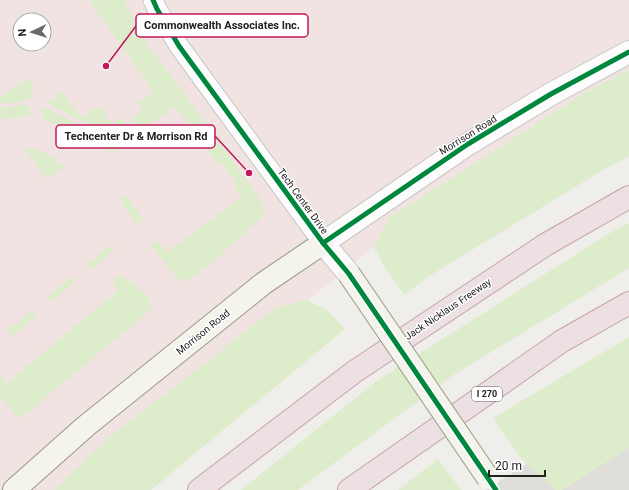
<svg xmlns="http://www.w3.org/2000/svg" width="629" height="490" viewBox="0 0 629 490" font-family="Roboto,sans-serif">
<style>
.commercial{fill:#f1e3e1;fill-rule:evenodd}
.airport{fill:#e0deda}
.grass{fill:#ddeccb}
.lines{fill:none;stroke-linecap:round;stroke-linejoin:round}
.minor-casing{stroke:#c9c8c7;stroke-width:21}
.tertiary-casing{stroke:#c9c8c7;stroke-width:24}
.secondary-casing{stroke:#999a82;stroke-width:24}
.motorway-casing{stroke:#c5a2ac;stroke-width:24}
.minor{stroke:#fdfcfc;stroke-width:19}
.tertiary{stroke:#fdfcfc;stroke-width:22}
.secondary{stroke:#f4f4ed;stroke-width:22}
.motorway{stroke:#ece0e2;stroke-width:22}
.secondary-bridge-casing{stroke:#999a82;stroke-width:24;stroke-linecap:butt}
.secondary-bridge{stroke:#f4f4ed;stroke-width:22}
.cycleway-casing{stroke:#fff;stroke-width:8}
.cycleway{stroke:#00873e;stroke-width:5}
.labels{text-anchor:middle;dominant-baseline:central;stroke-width:3;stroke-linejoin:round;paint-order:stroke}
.shield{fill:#fff;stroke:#646464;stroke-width:1}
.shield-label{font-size:9px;font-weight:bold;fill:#222}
.street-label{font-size:10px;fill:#222;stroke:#fff}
.leader{fill:none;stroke:#c2185b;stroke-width:1.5}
.callout-dot{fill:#c2185b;stroke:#fff;stroke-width:1.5}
.callout{fill:#fff;stroke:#c2185b;stroke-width:1.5}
.callout-label{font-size:11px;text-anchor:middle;font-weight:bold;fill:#222}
</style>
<rect width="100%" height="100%" fill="#f0eeeb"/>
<path class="commercial" d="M0,0H629V70L586,92L389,218L374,247L308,300L277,307L106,440L54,490H0ZM20,20H44V44H20Z"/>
<polygon class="airport" points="629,401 629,490 485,490"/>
<g class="grass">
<path d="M89,0H124L147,45L183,91L262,202L264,211L260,219L206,268L186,282L176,277L152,247V244L154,242H159L167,252L241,198C237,192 232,188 236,182L221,163L217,164L201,143L200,138L188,122L185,120L175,107L139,132L130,120L143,109L138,103L153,91Z"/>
<polygon points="629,70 629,156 603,170 431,275 404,295 384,266 374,247 389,218 586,92"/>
<polygon points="27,79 34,84 32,96 25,101 0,104 0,97"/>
<polygon points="62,92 82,118 99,105 110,122 112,123 121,117 135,136 111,154 90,125 51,105 48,102"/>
<polygon points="27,105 31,109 30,116 0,119 0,108 14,106"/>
<polygon points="48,108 78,124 71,132 42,118 43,110"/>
<path d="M25,149C41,149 53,156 65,167L47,179Z"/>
<polygon points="124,197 127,197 143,219 143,221 141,223 136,223 122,203 122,198"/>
<polygon points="629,223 629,268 452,376 298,490 241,490 378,380 608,234"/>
<polygon points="111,245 113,245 114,246 114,250 94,268 91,269 88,268 87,266 89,262"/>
<polygon points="118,275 127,279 148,296 152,309 21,418 15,415 0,397 0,376 6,384 119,290 112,282"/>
<polygon points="72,277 74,277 75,278 75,282 55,300 52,301 50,301 48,298 50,295"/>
<polygon points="308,300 328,311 345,329 151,490 54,490 106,440 277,307"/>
<polygon points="32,311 34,311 35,312 35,316 15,334 12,335 9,334 8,331 10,328"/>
<polygon points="629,337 629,448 562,490 555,490 519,456 493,418"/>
<polygon points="438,459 461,490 398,490"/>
</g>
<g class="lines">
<defs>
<polyline id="minor" points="153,0 157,9 179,46 323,243"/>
<polyline id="tertiary" points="349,274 323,243 468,144 551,94 629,52"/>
<polyline id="secondary" points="14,490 86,426 264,283 323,243"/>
<g id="motorway">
<polyline points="199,490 354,372 545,245 629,197"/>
<polyline points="349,490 562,341 629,303"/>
</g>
</defs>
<use href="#minor" class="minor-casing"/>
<use href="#tertiary" class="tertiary-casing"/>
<use href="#secondary" class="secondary-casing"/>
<use href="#motorway" class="motorway-casing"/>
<use href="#minor" class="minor"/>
<use href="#tertiary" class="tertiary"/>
<use href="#secondary" class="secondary"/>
<use href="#motorway" class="motorway"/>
<defs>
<polyline id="secondary-bridge" points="349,274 488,478"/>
</defs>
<use href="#secondary-bridge" class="secondary-bridge-casing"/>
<use href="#secondary-bridge" class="secondary-bridge"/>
<defs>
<g id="cycleway">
<polyline points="153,0 157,9 179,46 323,243 349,274 496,490"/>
<polyline points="323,243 468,144 551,94 629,52"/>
</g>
</defs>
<use href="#cycleway" class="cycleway-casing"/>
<use href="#cycleway" class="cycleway"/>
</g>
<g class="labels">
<rect class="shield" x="472" y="387" width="30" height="14" rx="3"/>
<g class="shield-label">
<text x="487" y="394">I 270</text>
</g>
<g class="street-label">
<text transform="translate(468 135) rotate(-32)">Morrison Road</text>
<text transform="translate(303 201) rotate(54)">Tech Center Drive</text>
<text transform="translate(448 309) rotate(-34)">Jack Nicklaus Freeway</text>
<text transform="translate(203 332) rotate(-39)">Morrison Road</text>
</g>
</g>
<path class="leader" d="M106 66L136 26M249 173L215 136"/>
<g class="callout-dot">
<circle cx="106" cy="66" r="4"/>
<circle cx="249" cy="173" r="4"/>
</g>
<g class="callout">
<rect x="136" y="14" width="172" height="23" rx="4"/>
<rect x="56" y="125" width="159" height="23" rx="4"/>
</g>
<g class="callout-label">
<text x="222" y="29">Commonwealth Associates Inc.</text>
<text x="136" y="140">Techcenter Dr &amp; Morrison Rd</text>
</g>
<g transform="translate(32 32) rotate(266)"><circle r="19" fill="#ffffff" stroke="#a7a7a7"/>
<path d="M0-3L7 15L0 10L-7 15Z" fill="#6a6968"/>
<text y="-6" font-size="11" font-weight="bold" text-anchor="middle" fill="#222222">N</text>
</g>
<path d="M489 470v6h56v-6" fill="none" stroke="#222222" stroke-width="2"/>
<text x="495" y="470" font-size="12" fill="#222222" stroke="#ffffff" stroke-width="3" paint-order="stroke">20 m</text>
</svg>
